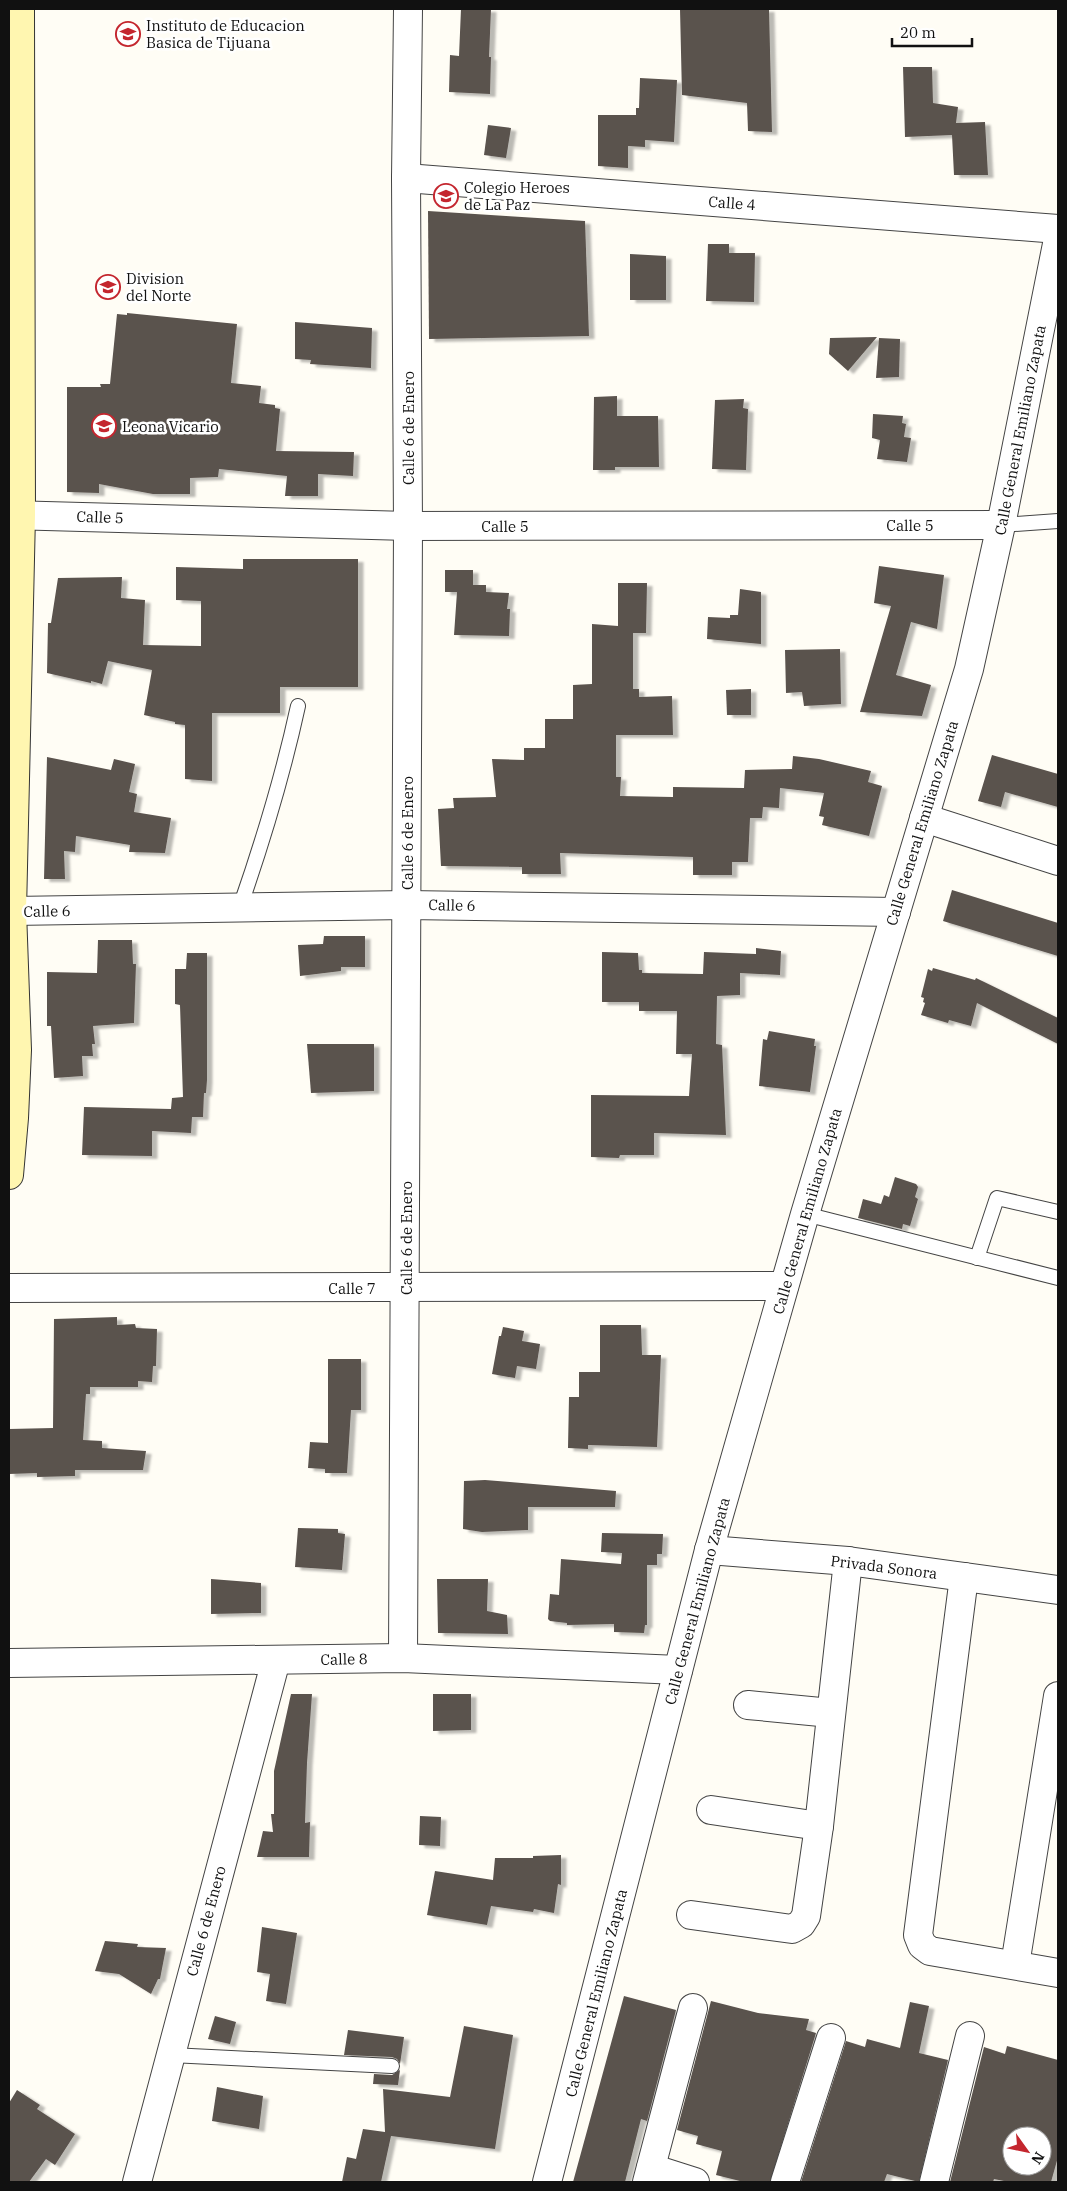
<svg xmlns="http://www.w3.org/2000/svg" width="1067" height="2191" viewBox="0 0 1067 2191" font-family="'IBM Plex Serif',serif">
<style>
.building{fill:#5a524d;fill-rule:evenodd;filter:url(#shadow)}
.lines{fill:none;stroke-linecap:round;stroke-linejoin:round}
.service-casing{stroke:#444;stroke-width:16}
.minor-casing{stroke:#444;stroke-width:30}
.tertiary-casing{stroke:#444;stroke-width:30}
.secondary-casing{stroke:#333;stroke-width:30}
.service{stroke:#fff;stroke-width:14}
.minor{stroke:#fff;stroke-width:28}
.tertiary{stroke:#fff;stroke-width:28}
.secondary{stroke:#fff6b0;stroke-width:28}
.labels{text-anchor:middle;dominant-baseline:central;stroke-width:5;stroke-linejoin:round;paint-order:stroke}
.poi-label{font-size:15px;fill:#111;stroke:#fff;text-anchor:start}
.street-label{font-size:15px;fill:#111;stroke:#fff}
</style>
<defs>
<filter id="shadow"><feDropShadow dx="5.5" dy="3" stdDeviation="1" flood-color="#0004"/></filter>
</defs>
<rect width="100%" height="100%" fill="#fffdf5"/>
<g class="building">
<polygon points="461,9 491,9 489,57 491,57 490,94 449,92 450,55 459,56"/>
<polygon points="680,9 769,9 772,132 748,131 747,103 682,95"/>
<polygon points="903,67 932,67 933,103 958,107 956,123 985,122 988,175 954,175 952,135 905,137"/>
<polygon points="640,78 677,80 674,142 645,140 645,147 628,146 628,168 598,166 598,115 636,115 636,108 639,108"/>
<polygon points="488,125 511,128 506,158 484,155"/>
<polygon points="428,211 585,221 589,336 429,339"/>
<polygon points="708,244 729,244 729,253 755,253 754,302 706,301"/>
<polygon points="630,254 666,256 666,300 630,300"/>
<polygon points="127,313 237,324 231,383 261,386 259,403 275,405 275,408 280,409 276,451 354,452 353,476 318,474 318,496 285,496 287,476 219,469 218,477 190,478 190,494 153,494 99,484 99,493 67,492 67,387 101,387 100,384 110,384 117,314 127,315"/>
<polygon points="295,322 372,328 371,368 310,364 311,360 295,359"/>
<polygon points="877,337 848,371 829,354 830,338"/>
<polygon points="879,338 900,339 899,377 876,378"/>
<polygon points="617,396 617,416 658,416 659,467 615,467 615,470 593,470 594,397"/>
<polygon points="744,399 743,408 748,409 746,470 712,469 715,400"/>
<polygon points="873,414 903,416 902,423 906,424 904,437 911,438 907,462 877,459 880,440 872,438"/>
<polygon points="243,559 358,559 358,687 280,687 280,713 212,713 212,781 185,779 185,725 175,724 175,722 144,715 152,670 108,661 102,684 91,681 91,683 47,673 48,623 51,623 58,578 122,577 121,598 145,600 143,645 201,646 201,601 176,600 176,567 243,569"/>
<polygon points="879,566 944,575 937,629 911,622 896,675 931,685 922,716 860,712 891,606 874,603"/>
<polygon points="445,570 473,570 473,585 486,585 486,592 509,593 507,609 510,609 509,636 454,635 457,592 445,592"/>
<polygon points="618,583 647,583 646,633 633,633 633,689 639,689 639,697 672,696 673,735 616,735 616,777 621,777 620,796 673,797 673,787 744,788 745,770 792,769 793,756 819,759 871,771 868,782 882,786 869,836 822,825 824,817 819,816 824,793 780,788 779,808 763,807 762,818 750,818 748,862 732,862 732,875 693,875 693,857 560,853 561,874 522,874 522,867 441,866 438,809 454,808 453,798 496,797 492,759 524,760 524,748 545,748 545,719 573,719 573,685 592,684 592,624 618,626"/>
<polygon points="740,589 761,592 761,644 707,639 708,617 730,618 730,615 738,615"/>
<polygon points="840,649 841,704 804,706 802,692 786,693 785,650"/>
<polygon points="751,689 751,715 727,715 726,690"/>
<polygon points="992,755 1058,774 1058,807 1005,792 1001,807 978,801"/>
<polygon points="47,757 111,770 114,759 135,764 129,792 137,794 134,812 171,818 165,853 129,852 130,845 76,836 75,852 64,851 65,879 44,879"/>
<polygon points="952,890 1058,923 1058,956 943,921"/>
<polygon points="324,936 365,936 365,967 341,967 341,971 300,976 298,945 323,944"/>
<polygon points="98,940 132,940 133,964 136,964 134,1023 93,1026 95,1044 92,1044 93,1056 82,1056 83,1076 54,1078 51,1026 47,1026 47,972 97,973"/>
<polygon points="756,948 781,951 780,975 740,973 740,995 717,996 716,1044 722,1045 726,1135 654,1133 654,1155 620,1155 619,1158 591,1157 591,1095 689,1096 692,1054 676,1054 677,1011 639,1011 639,1002 602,1002 602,952 638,953 639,970 642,970 642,973 703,974 704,952 756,954"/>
<polygon points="187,953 207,953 207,1080 206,1093 204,1093 203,1117 192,1117 191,1133 152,1131 152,1156 82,1155 84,1107 171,1109 172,1098 183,1097 180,1005 175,1004 175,969 186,969"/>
<polygon points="933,968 975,980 976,978 1058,1018 1058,1044 977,1003 971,1026 949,1020 948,1023 921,1015 925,1003 923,1002 924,998 921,997 928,969 932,971"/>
<polygon points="769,1031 815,1039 814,1046 816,1046 810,1092 759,1086 763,1039 767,1040"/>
<polygon points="307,1044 374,1044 374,1091 311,1093"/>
<polygon points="895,1177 916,1184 918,1187 915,1197 918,1199 910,1226 903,1224 902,1229 858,1218 863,1199 881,1204 884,1195 889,1197"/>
<polygon points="117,1317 117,1325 135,1324 136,1328 157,1329 156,1366 153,1366 152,1382 138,1381 138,1387 90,1387 90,1394 86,1394 83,1440 102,1441 102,1448 146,1451 143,1470 75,1470 75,1476 37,1477 37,1473 9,1474 9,1429 53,1428 54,1319"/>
<polygon points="600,1325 641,1325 642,1355 661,1355 657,1447 588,1445 588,1449 568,1448 569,1397 579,1397 579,1372 600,1372"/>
<polygon points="503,1327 524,1331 522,1341 540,1344 536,1369 517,1366 515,1378 492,1374 499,1336 501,1336"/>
<polygon points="328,1359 361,1359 361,1410 351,1410 347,1473 325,1473 325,1469 308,1468 310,1442 328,1443"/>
<polygon points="485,1480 616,1491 615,1507 528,1507 528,1530 482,1532 463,1529 464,1481"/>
<polygon points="298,1528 338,1529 338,1533 345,1534 342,1570 295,1567"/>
<polygon points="602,1533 663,1534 662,1554 657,1554 657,1565 647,1565 647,1625 645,1625 644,1633 614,1632 614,1624 567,1625 567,1623 550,1621 548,1619 550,1594 559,1595 561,1559 621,1564 622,1553 601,1552"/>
<polygon points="211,1579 261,1583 261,1613 211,1614"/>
<polygon points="437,1579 488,1579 487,1611 507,1615 508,1634 438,1633"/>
<polygon points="291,1694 312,1694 307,1763 305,1823 310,1822 309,1857 257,1857 263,1831 273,1832 271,1814 274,1814 274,1771"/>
<polygon points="433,1694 471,1694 471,1730 433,1731"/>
<polygon points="420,1816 441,1817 440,1846 419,1845"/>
<polygon points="561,1855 561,1885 558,1884 554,1913 534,1909 533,1912 491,1906 487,1925 427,1915 435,1871 493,1880 495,1858 533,1858 533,1856"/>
<polygon points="262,1927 297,1933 286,2004 266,2001 270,1974 257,1972"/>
<polygon points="105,1941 138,1944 137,1947 166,1948 160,1979 158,1979 151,1994 119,1974 95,1971"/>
<polygon points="624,1996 676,2010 647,2121 641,2119 625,2182 573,2182"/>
<polygon points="711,2001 758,2013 809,2019 806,2030 816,2033 770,2182 744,2182 716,2175 722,2151 696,2144 698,2136 677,2130"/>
<polygon points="910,2002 929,2006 919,2053 948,2060 919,2182 887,2174 884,2182 801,2182 846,2041 865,2047 867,2039 900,2048"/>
<polygon points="215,2016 236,2022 230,2044 208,2039"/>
<polygon points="464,2026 513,2035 495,2149 391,2136 381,2182 342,2182 347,2157 356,2159 363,2129 385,2132 383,2089 450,2097"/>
<polygon points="348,2030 404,2037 400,2064 397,2059 392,2057 344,2055"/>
<path d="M1007,2046L1058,2060V2157L1051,2182H1009L994,2179L993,2182H950L984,2047L1005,2054ZM1012,2136H1042V2166H1012Z"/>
<polygon points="400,2070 398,2085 373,2084 374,2074 392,2075"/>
<polygon points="217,2087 263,2096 259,2129 212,2121"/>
<polygon points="17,2090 40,2105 37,2109 75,2134 55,2165 46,2159 29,2182 9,2182 9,2103"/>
</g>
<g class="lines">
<defs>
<g id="service">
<polyline points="1001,525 1058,521"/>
<path d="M240,907C263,841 283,775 298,706"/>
<polyline points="805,1214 1058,1278"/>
<polyline points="977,1258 997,1198 1058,1212"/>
<polyline points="171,2055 392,2066"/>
</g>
<g id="minor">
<polyline points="406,178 1058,229"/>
<polyline points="9,515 408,526 1001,525"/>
<polyline points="924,818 1058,861"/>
<polyline points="12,911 407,905 896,912"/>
<polyline points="9,1288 784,1286"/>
<polyline points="964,1577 918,1935 922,1945 930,1951 1058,1973"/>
<polyline points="403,1658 408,526 406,178 408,9"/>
<polyline points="9,1663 403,1658 678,1670"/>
<polyline points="748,1705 831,1713"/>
<polyline points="711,1810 819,1826"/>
<polyline points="691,1915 792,1929 801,1924 806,1916 819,1826 848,1561"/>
<polyline points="1015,1965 1058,1696"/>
<polyline points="651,2168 695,2182"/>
<polyline points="137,2182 276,1660"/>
<polyline points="647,2182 693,2008"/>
<polyline points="785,2182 831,2038"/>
<polyline points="934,2182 970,2036"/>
</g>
<g id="tertiary">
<polyline points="709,1550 848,1561 1058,1590"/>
<polyline points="547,2182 709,1550 805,1214 969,669 1001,525 1058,239"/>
</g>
<polyline id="secondary" points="9,1175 14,1118 17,1050 12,911 21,515 20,9"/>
</defs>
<use href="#service" class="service-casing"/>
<use href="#minor" class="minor-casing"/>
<use href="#tertiary" class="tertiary-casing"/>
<use href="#secondary" class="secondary-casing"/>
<use href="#service" class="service"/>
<use href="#minor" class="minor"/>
<use href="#tertiary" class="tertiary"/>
<use href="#secondary" class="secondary"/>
</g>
<defs>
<symbol id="school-ring" viewBox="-11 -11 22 22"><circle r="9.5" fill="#fff" stroke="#c4262e" stroke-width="1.5"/><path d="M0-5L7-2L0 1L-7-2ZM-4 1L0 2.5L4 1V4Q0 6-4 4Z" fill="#c4262e"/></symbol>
</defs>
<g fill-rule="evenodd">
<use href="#school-ring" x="114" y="20" width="28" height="28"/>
<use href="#school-ring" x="432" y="182" width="28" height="28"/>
<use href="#school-ring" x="94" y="273" width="28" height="28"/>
<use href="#school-ring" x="90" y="412" width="28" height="28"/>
</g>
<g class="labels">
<g class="poi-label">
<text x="146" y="25">Instituto de Educacion<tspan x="146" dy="17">Basica de Tijuana</tspan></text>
<text x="464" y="187">Colegio Heroes<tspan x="464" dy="17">de La Paz</tspan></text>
<text x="126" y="278">Division<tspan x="126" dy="17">del Norte</tspan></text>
<text x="122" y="426">Leona Vicario</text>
</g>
<g class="street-label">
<text transform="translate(732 203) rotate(4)">Calle 4</text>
<text transform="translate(408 428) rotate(-90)">Calle 6 de Enero</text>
<text transform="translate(1020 430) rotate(-79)">Calle General Emiliano Zapata</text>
<text transform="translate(100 517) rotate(2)">Calle 5</text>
<text x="910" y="525">Calle 5</text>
<text x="505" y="526">Calle 5</text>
<text transform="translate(922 823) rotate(-73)">Calle General Emiliano Zapata</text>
<text transform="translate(407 833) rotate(-90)">Calle 6 de Enero</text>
<text transform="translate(452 905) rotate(1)">Calle 6</text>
<text transform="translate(47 911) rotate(-1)">Calle 6</text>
<text transform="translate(807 1211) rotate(-74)">Calle General Emiliano Zapata</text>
<text transform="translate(406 1238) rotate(-90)">Calle 6 de Enero</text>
<text x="352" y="1288">Calle 7</text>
<text transform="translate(884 1567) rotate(7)">Privada Sonora</text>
<text transform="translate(697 1601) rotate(-75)">Calle General Emiliano Zapata</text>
<text transform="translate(344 1659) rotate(-1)">Calle 8</text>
<text transform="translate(206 1921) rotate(-75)">Calle 6 de Enero</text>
<text transform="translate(596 1993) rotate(-76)">Calle General Emiliano Zapata</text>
</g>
</g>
<rect width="1067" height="2191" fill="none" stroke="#111111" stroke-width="20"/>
<g transform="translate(1027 2151) rotate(123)"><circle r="24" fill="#ffffff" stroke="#a0a0a0"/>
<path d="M0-4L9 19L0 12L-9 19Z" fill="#c4262e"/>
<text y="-8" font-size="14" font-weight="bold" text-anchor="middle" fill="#111111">N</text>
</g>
<path d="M892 38v8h80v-8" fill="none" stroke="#111111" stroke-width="2.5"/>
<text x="900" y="38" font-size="15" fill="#111111" stroke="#ffffff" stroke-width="4" paint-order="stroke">20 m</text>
</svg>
